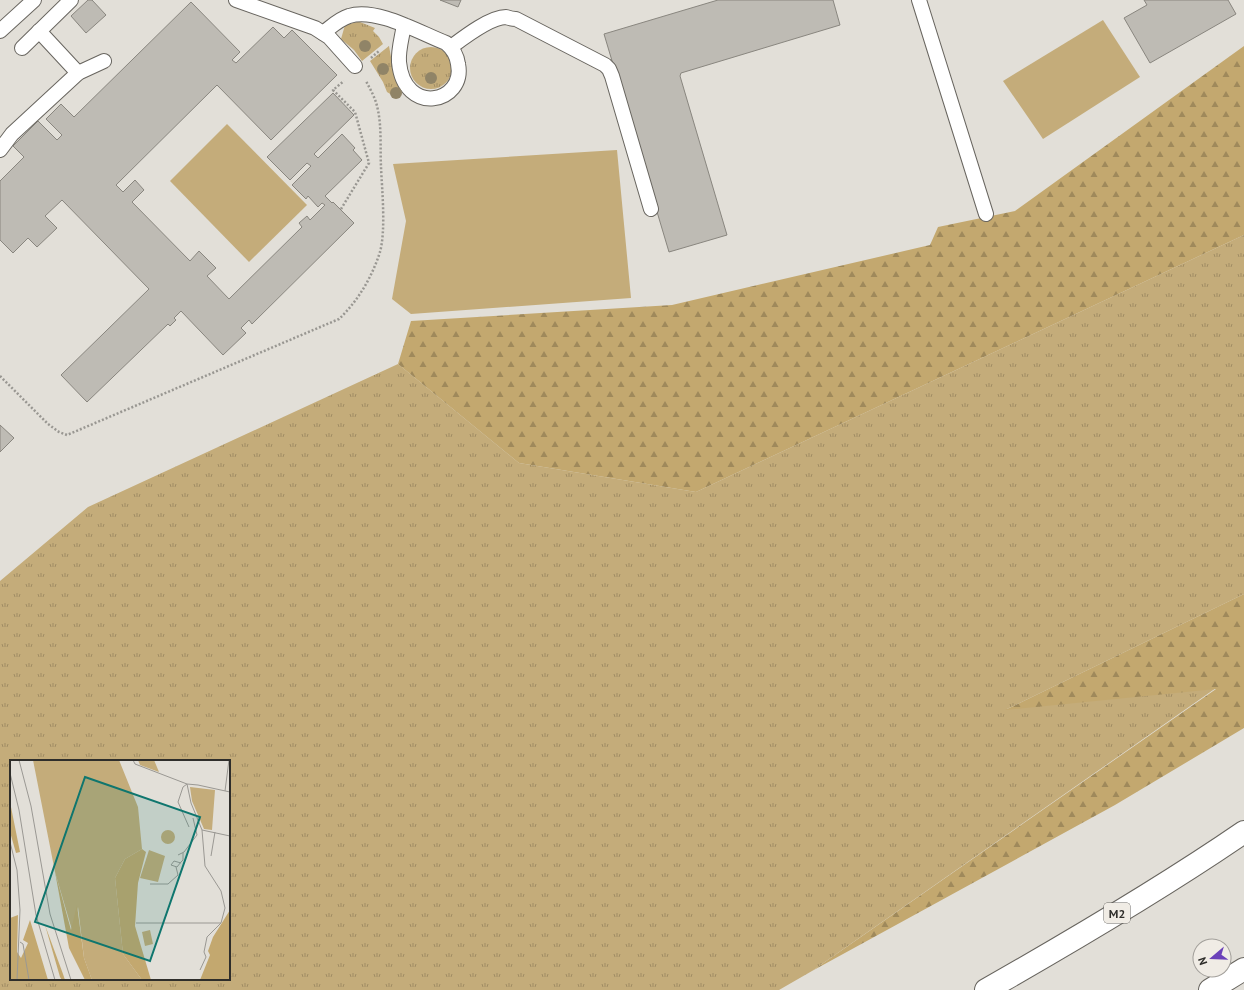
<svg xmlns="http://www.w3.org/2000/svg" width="1244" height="990" viewBox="0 0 1244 990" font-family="'PT Sans',sans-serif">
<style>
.grass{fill:url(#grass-tufts);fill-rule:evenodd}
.forest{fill:url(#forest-firs)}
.green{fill:#c4ac7a}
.building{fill:#bebbb4;stroke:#89867f}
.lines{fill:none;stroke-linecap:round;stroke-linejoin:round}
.service-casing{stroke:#68655f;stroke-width:16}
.motorway-casing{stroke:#68655f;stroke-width:24}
.path{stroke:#999792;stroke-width:2.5;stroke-dasharray:2 2;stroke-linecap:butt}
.service{stroke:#fff;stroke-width:14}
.motorway{stroke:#fff;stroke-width:22}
.tree{fill:#908467}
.labels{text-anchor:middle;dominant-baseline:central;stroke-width:3.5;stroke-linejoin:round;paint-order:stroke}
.shield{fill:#f0ece5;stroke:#696763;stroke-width:1}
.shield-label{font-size:12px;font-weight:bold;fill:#2f2e2b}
.inset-road{fill:none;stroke:#9a9893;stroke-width:1}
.view{fill:#0f766e;fill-opacity:0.15;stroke:#0f766e;stroke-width:2}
.inset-edge{fill:none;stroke:#2f2e2b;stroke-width:2}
</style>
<defs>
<pattern id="grass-tufts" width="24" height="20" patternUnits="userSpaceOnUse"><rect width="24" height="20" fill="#c4ac7a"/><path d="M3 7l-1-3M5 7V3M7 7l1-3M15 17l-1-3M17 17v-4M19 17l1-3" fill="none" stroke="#a08c64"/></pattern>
<pattern id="forest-firs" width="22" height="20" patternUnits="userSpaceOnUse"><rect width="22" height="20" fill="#c3a86f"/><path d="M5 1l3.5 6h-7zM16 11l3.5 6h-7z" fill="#9f895b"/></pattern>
</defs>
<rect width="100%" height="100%" fill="#e2dfd8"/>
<g class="grass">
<polygon points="357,22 360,22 375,28 373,31 379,37 383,44 362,61 354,50 341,39 345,25"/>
<polygon points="389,46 395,79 401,91 395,97 387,92 383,82 370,61"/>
<circle cx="431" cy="68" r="21"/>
<path d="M1244,235V594L1007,709L1216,688L812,971L779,990H0V581L88,507L398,364L519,463L696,492ZM11,761H229V979H11Z"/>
</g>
<g class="forest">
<polygon points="1244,46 1244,235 696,492 519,463 398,364 411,321 672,305 930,245 938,227 1015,211"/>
<polygon points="1244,594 1244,728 1115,805 812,971 1216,689 1005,710"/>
</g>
<g class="green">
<polygon points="1103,20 1140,77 1043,139 1003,81"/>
<polygon points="227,124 307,205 249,262 170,181"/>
<polygon points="617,150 631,298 411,314 392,299 406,221 393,164"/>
</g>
<g class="building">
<polygon points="88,0 92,0 106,15 86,33 71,16"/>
<polygon points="440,0 461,0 458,7"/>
<polygon points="718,0 833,0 840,25 681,73 680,76 727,235 669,252 604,34"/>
<polygon points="1144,0 1228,0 1236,14 1150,63 1124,18 1147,5"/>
<polygon points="191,2 240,52 232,60 236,63 273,27 284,38 292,30 337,75 271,140 217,85 116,185 123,192 135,180 144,190 132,202 190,261 199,251 216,268 207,276 229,299 302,227 299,223 307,216 310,220 325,205 322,203 318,207 308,196 306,199 292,185 311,166 307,163 290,180 267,157 333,93 354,115 314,154 318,158 342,134 355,148 353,150 362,160 325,196 332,203 333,202 354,223 252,324 249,320 241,328 246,333 223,355 181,311 174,318 176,320 170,326 168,324 87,402 61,375 149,289 62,200 45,216 57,228 37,247 28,238 13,253 0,240 0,181 24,157 13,146 38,121 57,140 62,135 46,119 61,104 74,117"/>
<polygon points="0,425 14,438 0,452"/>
</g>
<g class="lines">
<defs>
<g id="service">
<polyline points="236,0 315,28 329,37 355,66"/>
<polyline points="919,0 986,214"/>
<polyline points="0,31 34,0"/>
<polyline points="39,31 78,73"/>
<path d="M323,33C331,27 339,19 349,16C376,7 420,33 446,43C453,49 457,55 458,64C466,103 404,117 399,62C398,51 402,37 404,25"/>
<path d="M451,47C463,38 490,17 506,17C509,18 513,19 516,19L605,65L609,69L612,76L651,209"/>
<polyline points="22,48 71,0"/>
<polyline points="0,150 12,134 78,73 104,61"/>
</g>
<g id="motorway">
<path d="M986,990C1074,940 1161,889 1244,832"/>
<polyline points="1210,990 1244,969"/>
</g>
</defs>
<use href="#service" class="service-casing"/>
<use href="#motorway" class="motorway-casing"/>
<g class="path">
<polyline points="371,58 379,51"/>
<polyline points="341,209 369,163 355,112 333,90 344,81"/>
<path d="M0,376L48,424L59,432L67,435L339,319C358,301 372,277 380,252C386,230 382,190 381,167C380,147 382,125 377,106C375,97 370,89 366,81"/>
</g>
<use href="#service" class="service"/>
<use href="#motorway" class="motorway"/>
</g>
<g class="tree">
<circle cx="365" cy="46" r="6"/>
<circle cx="383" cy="69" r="6"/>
<circle cx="431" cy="78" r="6"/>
<circle cx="396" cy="93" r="6"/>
</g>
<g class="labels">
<rect class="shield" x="1104" y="903" width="26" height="20" rx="3"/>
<g class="shield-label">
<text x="1117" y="913">M2</text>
</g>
</g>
<g transform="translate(10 760)">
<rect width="220" height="220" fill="#e2dfd8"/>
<path d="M23,0H109L128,47L132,89L115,99L105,118L113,194L132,220H82L74,198L68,147L62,170L45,112ZM128,0H144L149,12L130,5ZM180,27L205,30L202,70L194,69L182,41Z" fill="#c4ac7a"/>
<path d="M0,42L10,92L6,93L0,72ZM132,89L136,92L128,123L125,166L141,220H132L113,194L105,118L115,99ZM45,112L61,170L67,145L74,198L82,220H75L59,188ZM220,150V220H190L200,195L198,191L203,177ZM8,155L7,192L11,198L18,183L13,180L20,160L38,220H0V158ZM35,165L53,214L55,220H52L50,217Z" fill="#c3a86f"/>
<path d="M151 77a7 7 0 1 1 14 0a7 7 0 1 1-14 0ZM139,90L155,96L148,122L130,118ZM140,170L143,184L135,186L132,172Z" fill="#c4ac7a"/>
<path class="inset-road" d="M9,0L21,46L40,154L61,220M123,0L125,4L177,24L181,43L192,70L195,106L211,131L215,148L211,163L197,177L194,192L196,197L190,210M0,13L9,50L26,155L45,220M215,31L219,0M179,67L168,42L173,27L177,24L188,25L220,32M192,70L220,76M0,82L7,110L10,150L7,220M168,95L174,92L187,75L183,58M201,96L205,72M171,103L164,101L161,105L167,107L171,102L173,100V93M140,124H158L168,115L166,107M126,163H211M10,182L13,184L19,220"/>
<path class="view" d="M75,17L190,57L140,201L25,162Z"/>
<rect width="220" height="220" class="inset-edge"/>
</g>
<g transform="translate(1212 958) rotate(251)"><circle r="19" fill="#f0ece5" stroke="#a3a09b"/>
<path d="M0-3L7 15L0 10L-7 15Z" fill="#6b41b9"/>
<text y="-6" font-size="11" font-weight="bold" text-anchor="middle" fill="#2f2e2b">N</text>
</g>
</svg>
